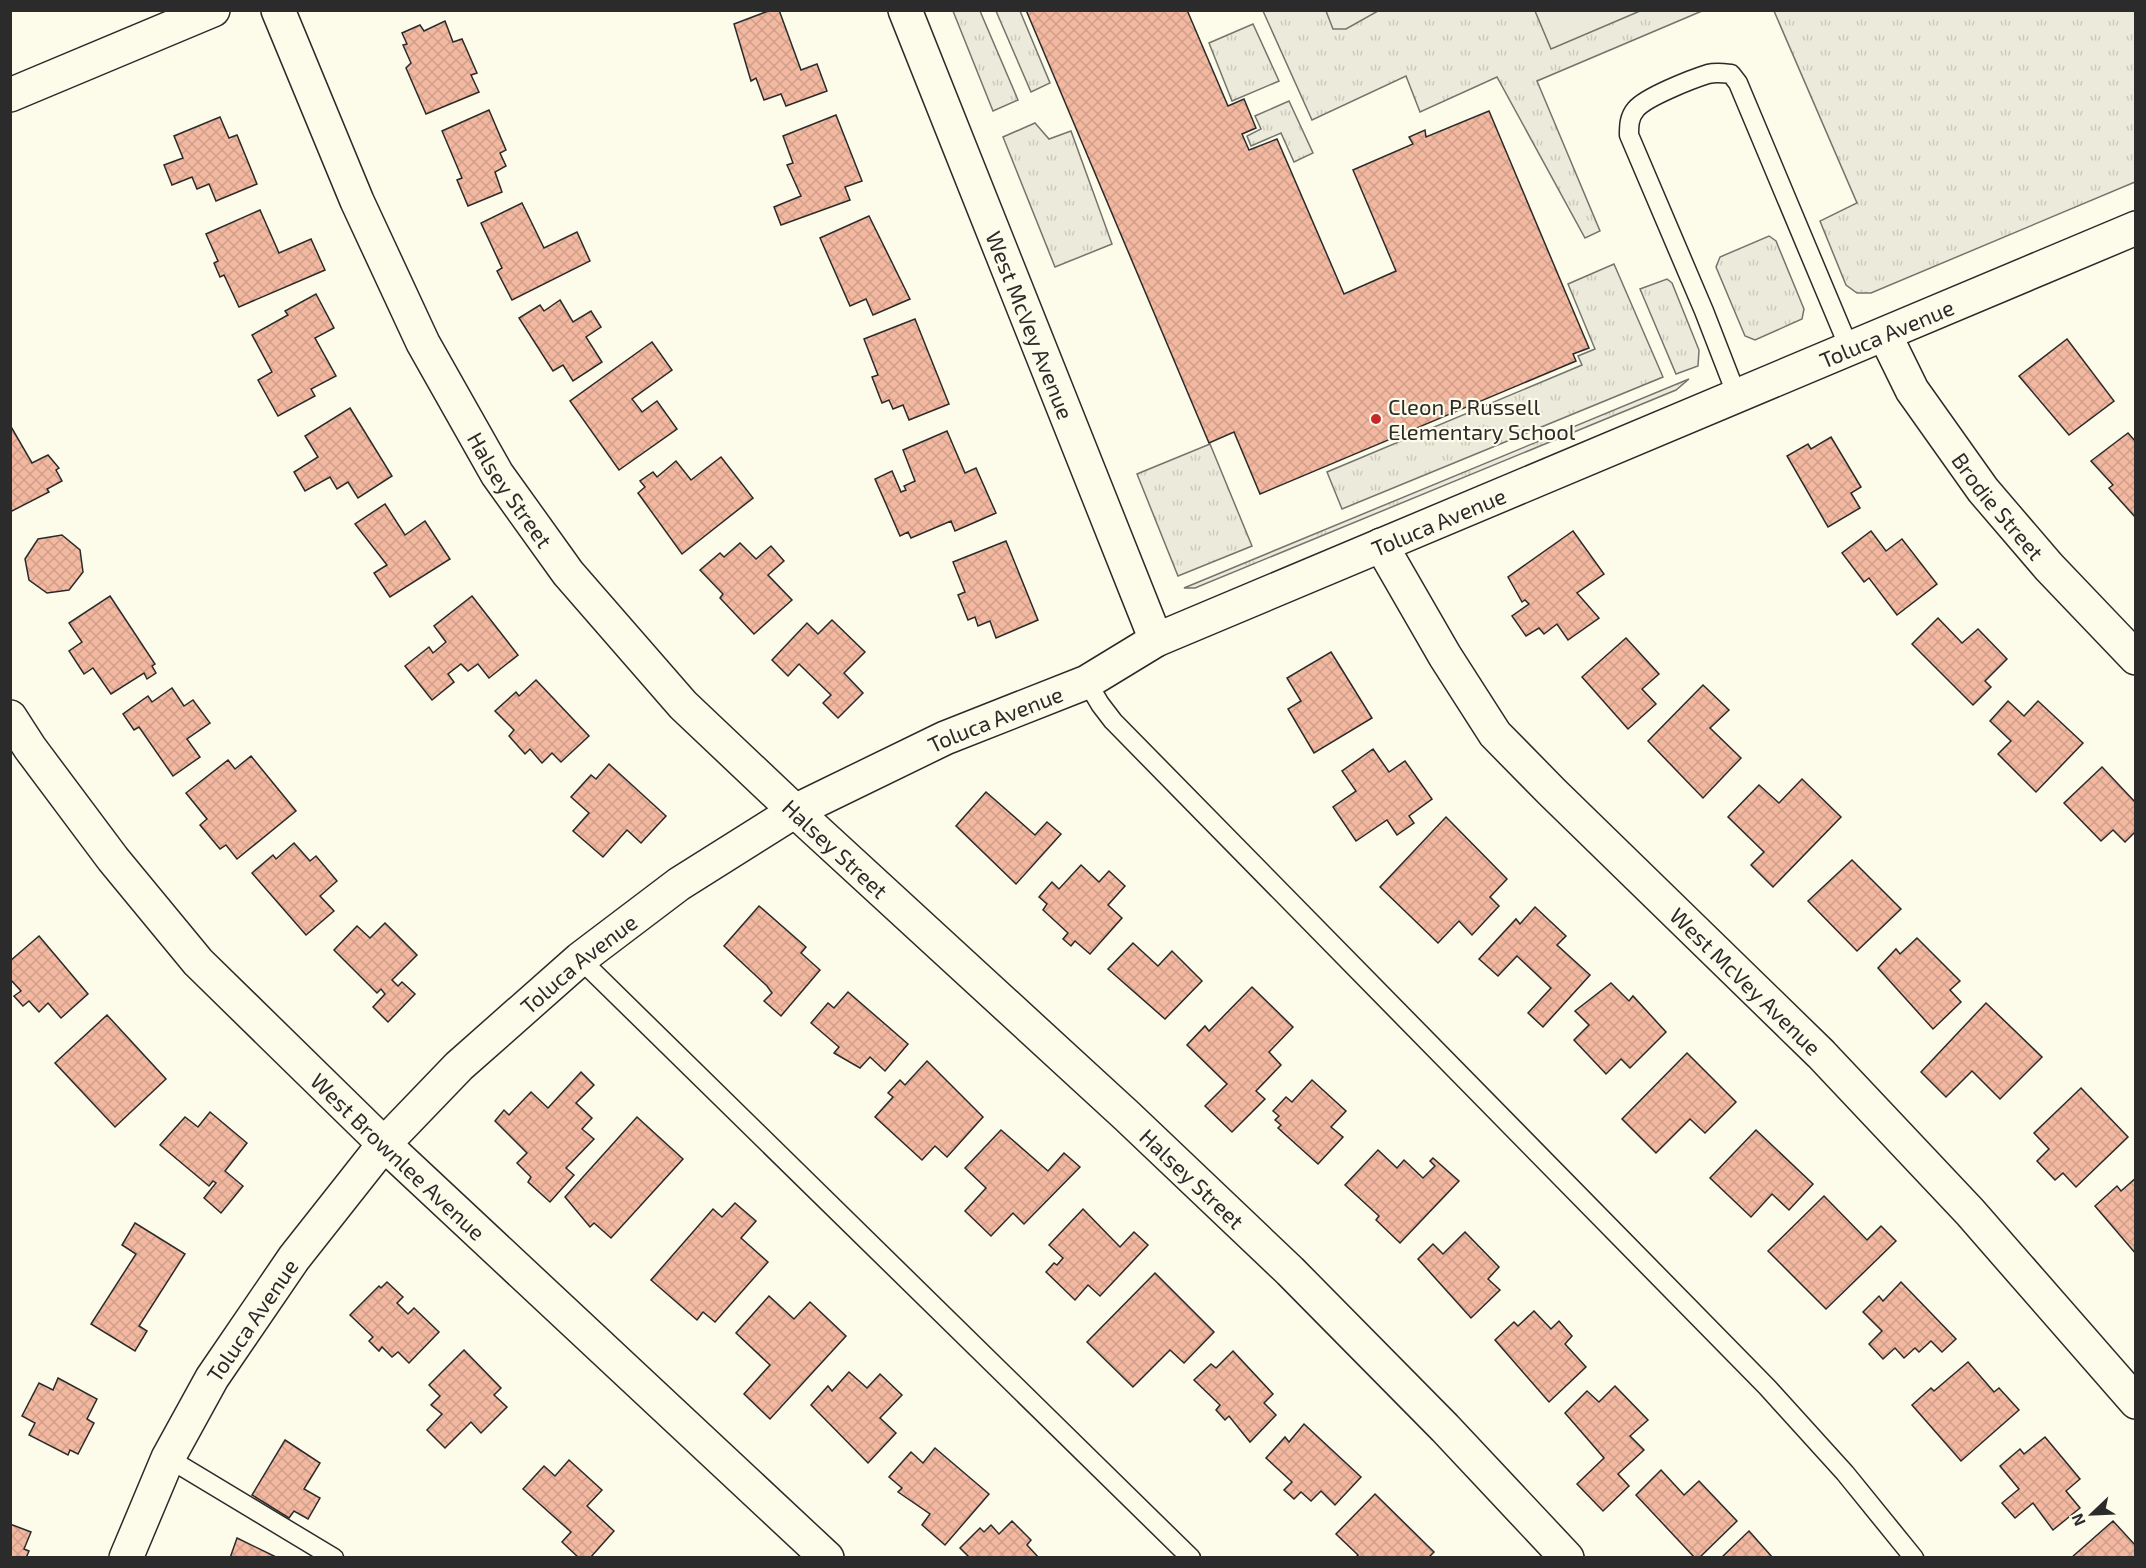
<svg xmlns="http://www.w3.org/2000/svg" width="2146" height="1568" viewBox="0 0 2146 1568" font-family="'Exo 2',sans-serif">
<style>
.grass{fill:url(#grass-tufts);stroke:#74746e;stroke-width:1.5}
.green{fill:#ecebdb;stroke:#74746e;stroke-width:1.5}
.building{fill:url(#building-cross-hatch);stroke:#2b2b2b;stroke-width:1.5}
.lines{fill:none;stroke-linecap:round;stroke-linejoin:round}
.lane-casing{stroke:#2b2b2b;stroke-width:21}
.street-casing{stroke:#2b2b2b;stroke-width:36}
.secondary-casing{stroke:#2b2b2b;stroke-width:36}
.lane{stroke:#fdfbea;stroke-width:18}
.street{stroke:#fdfbea;stroke-width:33}
.secondary{stroke:#fdfbea;stroke-width:33}
.poi-dot{fill:#c62828;stroke:#fdfbea;stroke-width:2}
.labels{text-anchor:middle;dominant-baseline:central;stroke-width:4.5;stroke-linejoin:round;paint-order:stroke}
.street-label{font-size:22px;fill:#2b2b2b;stroke:#fdfbea}
.poi-label{font-size:22px;fill:#2b2b2b;stroke:#fdfbea;text-anchor:start}
</style>
<defs>
<pattern id="grass-tufts" width="24" height="20" patternUnits="userSpaceOnUse" patternTransform="scale(1.5)"><rect width="24" height="20" fill="#ecebdb"/><path d="M3 7l-1-3M5 7V3M7 7l1-3M15 17l-1-3M17 17v-4M19 17l1-3" fill="none" stroke="#cbcabc"/></pattern>
<pattern id="building-cross-hatch" width="8" height="8" patternUnits="userSpaceOnUse" patternTransform="scale(1.5)"><rect width="8" height="8" fill="#f2b8a0"/><path d="M0 0l8 8M0 8l8-8" fill="none" stroke="#d09e8a"/></pattern>
</defs>
<rect width="100%" height="100%" fill="#fdfbea"/>
<g class="grass">
<polygon points="953,11 980,11 1018,100 993,111"/>
<polygon points="996,11 1020,11 1050,83 1031,92"/>
<polygon points="1263,11 1702,11 1537,81 1600,231 1585,238 1497,77 1420,112 1406,76 1312,120"/>
<polygon points="1774,11 2135,11 2135,182 1871,293 1857,293 1846,285 1820,221 1857,203"/>
<polygon points="1253,24 1279,81 1232,101 1209,43"/>
<polygon points="1289,101 1313,153 1294,162 1281,133 1251,146 1247,136 1261,129 1255,116"/>
<polygon points="1035,123 1049,139 1071,131 1112,244 1055,267 1003,137"/>
<polygon points="1769,236 1776,241 1804,309 1802,319 1755,340 1745,336 1716,267 1720,257"/>
<polygon points="1614,264 1663,377 1342,509 1327,472 1582,365 1578,356 1595,349 1568,284"/>
<polygon points="1667,279 1672,283 1699,350 1698,366 1676,374 1640,289"/>
<polygon points="1689,379 1676,390 1195,588 1184,588"/>
<polygon points="1210,444 1252,546 1178,576 1137,474"/>
</g>
<g class="green">
<polygon points="1326,11 1378,11 1346,29 1333,29"/>
<polygon points="1535,11 1640,11 1551,49"/>
</g>
<g class="building">
<polygon points="771,10 779,10 801,70 817,64 827,91 786,106 781,94 764,100 756,78 751,81 734,24"/>
<polygon points="1026,10 1187,10 1228,106 1244,99 1256,128 1242,134 1249,150 1277,139 1344,294 1396,271 1353,170 1413,144 1409,137 1425,130 1426,137 1489,111 1589,348 1573,354 1576,361 1260,494 1234,432 1209,443"/>
<polygon points="445,21 453,42 462,39 477,73 471,75 479,92 426,114 406,68 411,63 403,45 407,44 402,33 420,25 424,31"/>
<polygon points="489,110 506,150 500,153 506,166 495,172 502,192 468,206 457,180 462,178 442,131"/>
<polygon points="836,115 862,181 845,187 850,200 781,225 774,207 801,196 787,165 793,163 783,136"/>
<polygon points="220,117 229,138 237,135 257,184 216,201 209,184 197,189 192,177 172,185 164,165 183,158 174,136"/>
<polygon points="522,203 544,248 577,232 590,261 512,300 497,271 502,268 481,223"/>
<polygon points="260,210 279,253 311,239 325,270 239,307 224,275 220,277 214,263 218,261 206,234"/>
<polygon points="869,216 910,299 873,315 866,299 850,306 820,238"/>
<polygon points="316,294 334,328 315,338 336,376 311,389 315,396 278,416 258,380 272,372 252,335 288,315 285,311"/>
<polygon points="560,300 573,322 591,311 601,327 586,337 602,362 573,381 563,365 553,371 519,318 540,305 544,311"/>
<polygon points="915,319 949,404 909,420 903,405 893,409 889,400 882,403 872,377 878,375 864,339"/>
<polygon points="2067,339 2114,401 2069,435 2019,376"/>
<polygon points="652,342 672,370 632,399 642,412 657,401 677,429 619,470 570,401"/>
<polygon points="350,408 392,476 358,498 348,482 337,489 330,477 305,491 294,472 318,457 305,436"/>
<polygon points="10,425 32,463 48,455 59,468 56,470 62,481 47,489 49,492 10,512"/>
<polygon points="947,431 965,473 976,468 996,513 955,531 951,521 911,538 908,532 900,536 875,479 892,471 901,492 906,490 904,486 915,481 903,450"/>
<polygon points="2128,433 2136,442 2136,518 2109,488 2113,485 2091,461"/>
<polygon points="1831,437 1861,487 1851,493 1860,508 1828,527 1787,456 1808,444 1811,449"/>
<polygon points="721,457 753,498 682,554 638,493 645,487 640,481 653,472 657,477 676,461 691,480"/>
<polygon points="385,504 405,535 425,521 450,559 390,597 374,573 387,565 355,524"/>
<polygon points="1573,531 1604,574 1577,593 1599,618 1568,640 1557,624 1544,634 1539,628 1526,636 1512,616 1529,604 1525,600 1522,602 1508,577"/>
<polygon points="1871,531 1886,551 1902,539 1937,584 1897,615 1869,578 1864,582 1842,553"/>
<polygon points="62,535 80,550 83,572 69,590 47,593 29,580 25,559 38,539"/>
<polygon points="1006,541 1038,620 996,638 990,621 978,626 975,617 968,620 958,595 965,592 953,562"/>
<polygon points="740,543 756,559 771,546 784,561 768,575 792,600 754,634 720,598 723,594 700,570 720,553 724,557"/>
<polygon points="110,596 155,664 152,666 156,673 147,679 144,673 111,694 93,668 84,674 69,651 82,642 69,623"/>
<polygon points="472,596 518,655 489,678 478,664 468,671 461,664 448,674 454,682 432,700 405,666 429,647 433,653 446,642 434,626"/>
<polygon points="1938,618 1962,643 1978,629 2007,659 1985,681 1991,687 1973,705 1912,644"/>
<polygon points="832,620 865,652 844,673 863,693 838,718 823,703 831,695 799,664 788,676 772,660 807,623 818,634"/>
<polygon points="1626,638 1659,674 1642,689 1656,704 1628,729 1582,677"/>
<polygon points="1331,652 1372,718 1314,753 1288,709 1301,701 1287,678"/>
<polygon points="536,680 589,736 561,762 552,753 542,763 530,749 525,754 509,736 514,730 495,711 516,692 519,696"/>
<polygon points="1703,685 1729,710 1710,728 1741,758 1703,798 1648,741"/>
<polygon points="172,688 184,706 193,700 210,723 187,739 200,757 173,776 139,727 134,730 123,714 148,696 152,702"/>
<polygon points="2008,701 2024,716 2038,701 2083,743 2036,792 1998,754 2011,741 1990,721"/>
<polygon points="1373,749 1389,772 1405,761 1432,799 1409,816 1414,823 1397,835 1387,820 1356,841 1333,807 1356,791 1342,771"/>
<polygon points="251,756 296,811 237,859 226,845 220,849 200,825 207,819 186,793 228,760 235,769"/>
<polygon points="609,764 666,816 641,843 627,830 603,857 573,831 589,813 571,797 591,775 596,779"/>
<polygon points="2102,767 2136,803 2136,831 2125,842 2113,830 2101,841 2064,803"/>
<polygon points="1802,779 1841,817 1773,887 1751,865 1764,852 1728,817 1759,785 1779,803"/>
<polygon points="986,792 1035,835 1047,822 1061,834 1016,884 956,826"/>
<polygon points="1446,817 1507,879 1490,897 1499,906 1472,935 1459,921 1438,943 1380,887"/>
<polygon points="294,843 310,861 316,856 337,881 320,896 334,911 306,935 252,873 273,855 276,859"/>
<polygon points="1852,860 1901,909 1857,951 1808,901"/>
<polygon points="1081,865 1099,882 1109,871 1125,886 1108,905 1122,918 1090,954 1075,941 1071,946 1063,939 1068,933 1043,910 1047,904 1039,897 1052,882 1059,889"/>
<polygon points="759,906 806,947 801,953 820,970 781,1016 764,1001 772,993 767,986 724,946"/>
<polygon points="1535,907 1566,936 1557,945 1590,975 1543,1027 1528,1013 1551,988 1517,956 1498,976 1479,959 1516,919 1520,924"/>
<polygon points="385,923 417,955 392,980 398,986 402,982 415,994 388,1022 373,1007 385,994 381,989 377,993 334,950 357,926 370,938"/>
<polygon points="39,936 88,994 61,1018 48,1003 39,1012 29,1001 23,1006 14,996 21,991 10,979 10,961"/>
<polygon points="1917,938 1960,981 1950,990 1961,1002 1933,1029 1878,968 1896,949 1900,954"/>
<polygon points="1133,943 1158,966 1172,951 1202,981 1165,1019 1108,969"/>
<polygon points="1611,983 1629,1001 1633,996 1666,1032 1630,1068 1621,1059 1606,1074 1574,1040 1589,1025 1575,1011"/>
<polygon points="1252,987 1293,1027 1269,1052 1281,1065 1256,1091 1265,1099 1232,1132 1205,1106 1227,1084 1187,1045 1205,1026 1209,1031"/>
<polygon points="848,992 908,1044 885,1071 870,1057 860,1068 834,1053 839,1047 811,1023 828,1003 834,1008"/>
<polygon points="1986,1003 2042,1057 2000,1099 1972,1071 1946,1097 1921,1072"/>
<polygon points="107,1015 166,1079 115,1127 55,1063"/>
<polygon points="1687,1053 1736,1102 1705,1133 1690,1119 1656,1153 1622,1119"/>
<polygon points="927,1061 983,1117 947,1157 935,1146 922,1160 875,1117 893,1097 888,1093 900,1080 905,1085"/>
<polygon points="581,1072 594,1085 576,1103 592,1118 582,1129 594,1139 566,1168 574,1175 550,1202 528,1182 531,1177 517,1163 527,1153 495,1121 504,1110 509,1115 531,1092 548,1108"/>
<polygon points="1312,1080 1346,1111 1331,1127 1343,1137 1318,1164 1278,1128 1281,1125 1275,1120 1279,1116 1273,1111 1286,1097 1292,1102"/>
<polygon points="2081,1088 2128,1137 2076,1187 2063,1173 2055,1180 2037,1161 2049,1149 2034,1133"/>
<polygon points="210,1112 247,1143 225,1171 243,1186 221,1213 204,1198 216,1183 213,1181 209,1186 160,1145 185,1117 198,1127"/>
<polygon points="637,1117 683,1159 611,1238 594,1223 590,1227 565,1197"/>
<polygon points="1001,1130 1048,1171 1064,1153 1080,1167 1024,1224 1013,1213 991,1236 965,1211 986,1188 965,1168"/>
<polygon points="1756,1130 1813,1184 1789,1210 1772,1194 1751,1217 1710,1178"/>
<polygon points="1378,1150 1397,1168 1404,1160 1423,1178 1435,1166 1430,1161 1433,1158 1459,1181 1400,1243 1376,1220 1379,1216 1345,1185"/>
<polygon points="2136,1178 2136,1254 2095,1206 2117,1186 2121,1191"/>
<polygon points="1824,1196 1867,1240 1881,1226 1896,1241 1826,1309 1768,1251"/>
<polygon points="735,1203 756,1221 741,1238 768,1262 715,1322 703,1312 697,1320 651,1280 713,1209 722,1217"/>
<polygon points="1083,1209 1120,1247 1134,1232 1148,1245 1100,1296 1088,1285 1075,1300 1046,1272 1054,1263 1057,1265 1063,1258 1049,1245"/>
<polygon points="135,1223 185,1254 139,1326 147,1331 135,1351 91,1324 136,1254 122,1245"/>
<polygon points="1465,1232 1499,1267 1488,1279 1500,1290 1471,1318 1418,1259 1433,1244 1443,1254"/>
<polygon points="1155,1273 1214,1332 1184,1363 1170,1350 1133,1387 1087,1342"/>
<polygon points="387,1282 403,1297 397,1303 408,1314 414,1308 439,1332 409,1363 398,1352 392,1357 382,1347 379,1351 369,1341 373,1337 350,1315 379,1286 381,1288"/>
<polygon points="1901,1282 1956,1339 1942,1352 1931,1341 1919,1352 1915,1348 1904,1358 1895,1348 1883,1359 1869,1344 1882,1331 1863,1312 1879,1296 1883,1301"/>
<polygon points="769,1296 794,1319 810,1302 846,1336 770,1419 744,1394 770,1365 736,1333"/>
<polygon points="1534,1311 1551,1329 1559,1321 1572,1336 1565,1344 1586,1367 1549,1402 1495,1340 1514,1322 1518,1326"/>
<polygon points="464,1350 501,1388 494,1395 507,1407 481,1433 471,1422 445,1448 427,1430 442,1414 431,1405 440,1396 429,1385"/>
<polygon points="1233,1351 1273,1394 1264,1403 1276,1415 1250,1442 1229,1416 1225,1420 1216,1410 1220,1405 1194,1380 1211,1364 1216,1368"/>
<polygon points="1968,1362 1994,1392 1999,1388 2019,1410 1961,1461 1912,1405 1931,1388 1934,1391"/>
<polygon points="849,1372 867,1388 880,1374 902,1395 880,1418 896,1433 868,1463 811,1405 828,1386 832,1391"/>
<polygon points="58,1378 97,1399 87,1419 94,1423 78,1454 70,1450 68,1455 29,1435 35,1423 22,1416 39,1383 53,1390"/>
<polygon points="1615,1386 1648,1420 1630,1436 1644,1450 1618,1474 1629,1486 1603,1511 1577,1484 1604,1458 1565,1413 1587,1391 1599,1402"/>
<polygon points="1304,1424 1361,1477 1335,1505 1321,1491 1311,1501 1301,1492 1294,1499 1284,1490 1292,1482 1266,1458 1285,1437 1289,1442"/>
<polygon points="2045,1437 2080,1479 2066,1491 2080,1508 2053,1530 2033,1503 2015,1518 2002,1503 2019,1489 2000,1466 2020,1449 2024,1454"/>
<polygon points="285,1440 320,1463 304,1489 320,1498 308,1519 294,1511 289,1518 252,1495"/>
<polygon points="935,1448 989,1494 945,1545 922,1525 930,1514 898,1492 902,1488 889,1477 911,1452 923,1463"/>
<polygon points="569,1460 602,1490 587,1506 614,1531 590,1558 579,1558 562,1542 571,1532 523,1489 544,1466 555,1476"/>
<polygon points="1661,1470 1684,1495 1699,1481 1737,1521 1699,1558 1695,1558 1636,1495"/>
<polygon points="1375,1494 1434,1552 1428,1558 1355,1558 1358,1555 1336,1534"/>
<polygon points="1012,1521 1031,1540 1027,1545 1039,1558 970,1558 960,1548 980,1528 984,1532 991,1525 999,1534"/>
<polygon points="2113,1521 2136,1546 2136,1558 2071,1558"/>
<polygon points="10,1524 31,1532 24,1549 29,1551 26,1558 10,1558"/>
<polygon points="1749,1531 1773,1558 1721,1558"/>
<polygon points="237,1538 276,1557 276,1558 230,1558"/>
</g>
<g class="lines">
<defs>
<g id="lane">
<path d="M1737,396L1704,311L1629,135C1629,126 1629,117 1636,109C1646,97 1692,79 1708,74C1716,72 1723,73 1731,74L1738,83L1850,350"/>
<polyline points="1087,682 1100,704 1113,721 1767,1387 1845,1473 1914,1558"/>
<polyline points="580,959 1191,1558"/>
<polyline points="168,1458 334,1558"/>
</g>
<g id="street">
<path id="s1" d="M278,10L357,201L423,343L497,474L568,573L683,705L795,811L1127,1116L1290,1271L1445,1428L1567,1558"/>
<path id="s2" d="M1885,335L1912,390L1983,490L2049,567L2136,658"/>
<path id="s3" d="M1381,545L1445,656L1495,734L1552,792L1821,1054L1970,1212L2136,1402"/>
<path id="s4" d="M10,717L30,748L113,859L198,962L384,1144L827,1558"/>
</g>
<g id="secondary">
<path id="s5" d="M905,10L1156,640"/>
<polyline points="10,95 213,10"/>
<path id="s6" d="M126,1558L168,1458L212,1378L294,1258L384,1144L459,1066L580,959L679,884L795,811L945,738L1087,682L1156,640L2136,228"/>
</g>
</defs>
<use href="#lane" class="lane-casing"/>
<use href="#street" class="street-casing"/>
<use href="#secondary" class="secondary-casing"/>
<use href="#lane" class="lane"/>
<use href="#street" class="street"/>
<use href="#secondary" class="secondary"/>
</g>
<circle class="poi-dot" cx="1376" cy="419" r="6"/>
<g class="labels">
<g class="street-label">
<text stroke="none"><textPath href="#s5" startOffset="339">West McVey Avenue</textPath></text>
<text stroke="none"><textPath href="#s6" startOffset="2214">Toluca Avenue</textPath></text>
<text stroke="none"><textPath href="#s1" startOffset="534">Halsey Street</textPath></text>
<text stroke="none"><textPath href="#s2" startOffset="206">Brodie Street</textPath></text>
<text stroke="none"><textPath href="#s6" startOffset="1728">Toluca Avenue</textPath></text>
<text stroke="none"><textPath href="#s6" startOffset="1242">Toluca Avenue</textPath></text>
<text stroke="none"><textPath href="#s1" startOffset="1020">Halsey Street</textPath></text>
<text stroke="none"><textPath href="#s6" startOffset="756">Toluca Avenue</textPath></text>
<text stroke="none"><textPath href="#s3" startOffset="573">West McVey Avenue</textPath></text>
<text stroke="none"><textPath href="#s4" startOffset="588">West Brownlee Avenue</textPath></text>
<text stroke="none"><textPath href="#s1" startOffset="1506">Halsey Street</textPath></text>
<text stroke="none"><textPath href="#s6" startOffset="270">Toluca Avenue</textPath></text>
</g>
<g class="poi-label">
<text x="1388" y="406">Cleon P Russell<tspan x="1388" dy="25">Elementary School</tspan></text>
</g>
</g>
<rect width="2146" height="1568" fill="none" stroke="#2b2b2b" stroke-width="24"/>
<g transform="translate(2092 1514) rotate(247)" stroke="#fdfbea" stroke-width="4.5" paint-order="stroke">
<path d="M0-4.5L10 22L0 15L-10 22Z" fill="#2b2b2b"/>
<text y="-9" font-size="16" font-weight="bold" text-anchor="middle" fill="#2b2b2b">N</text>
</g>
</svg>
